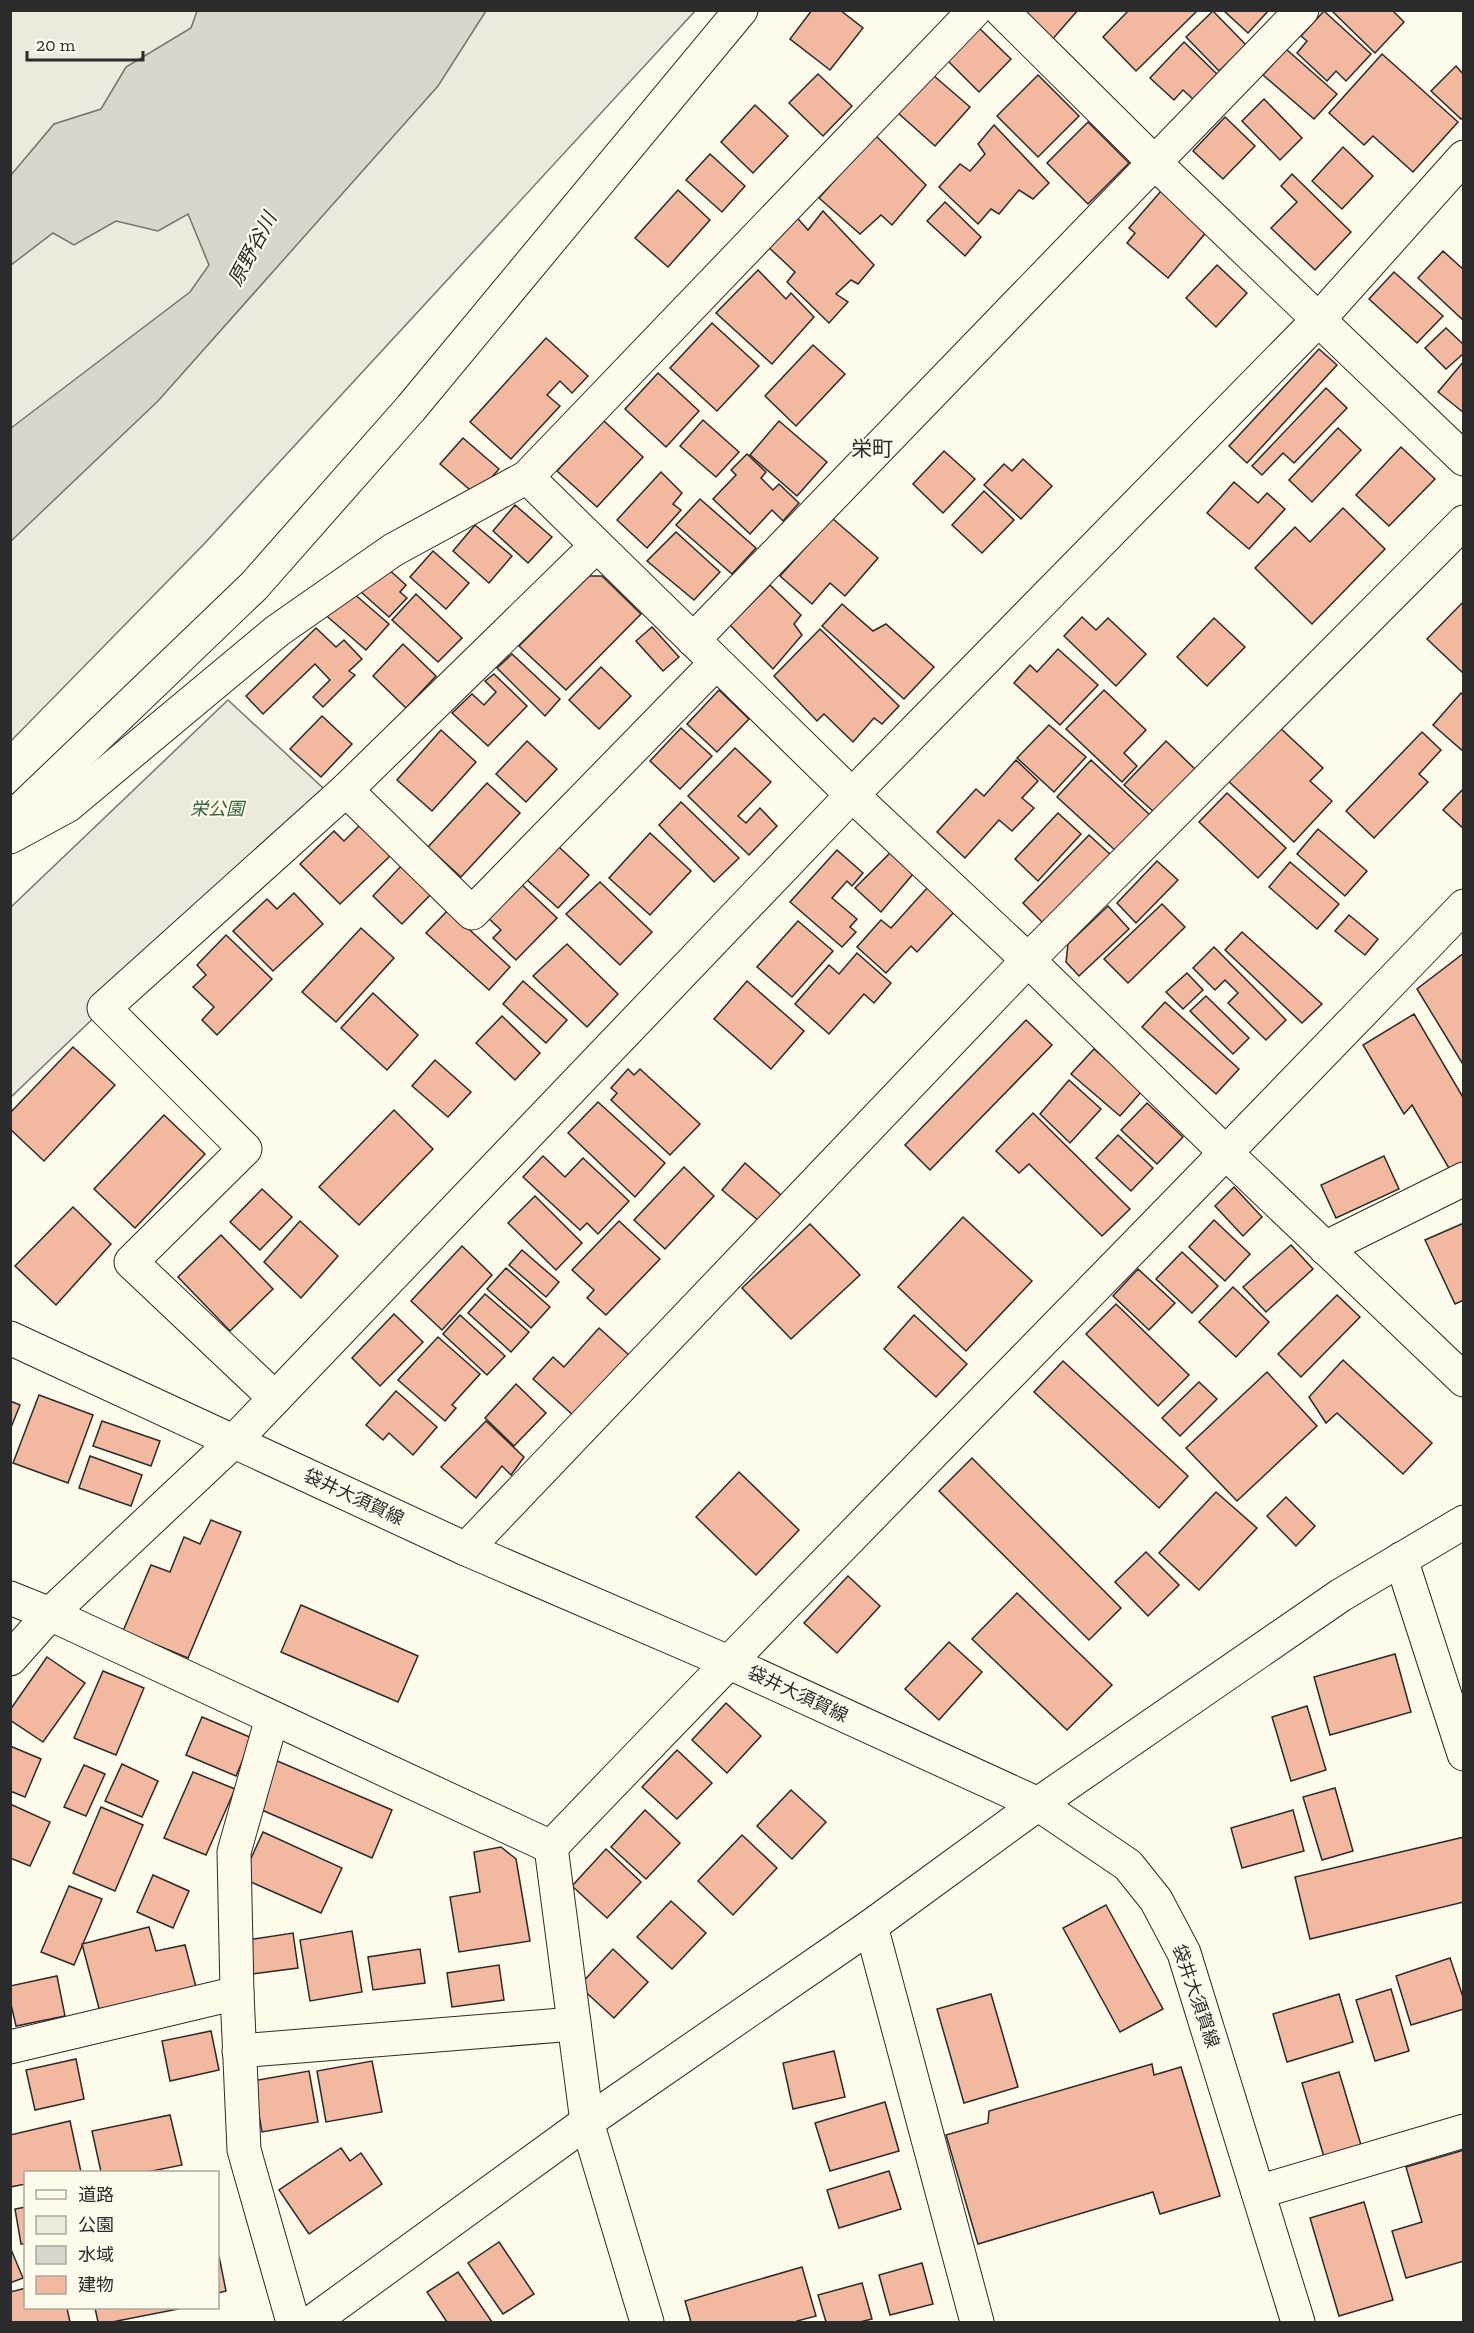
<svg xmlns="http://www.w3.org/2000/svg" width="1474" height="2333" viewBox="0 0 1474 2333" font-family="'Zilla Slab','Noto Sans JP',serif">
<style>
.green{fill:#ecebdb;stroke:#74746e;stroke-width:1.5}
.water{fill:#d8d7c9;stroke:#74746e;stroke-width:1.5}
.building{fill:#f2b8a0;stroke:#2b2b2b;stroke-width:1.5}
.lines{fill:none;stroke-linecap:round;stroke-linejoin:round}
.minor-casing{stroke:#2b2b2b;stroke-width:35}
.tertiary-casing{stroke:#2b2b2b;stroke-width:35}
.primary-casing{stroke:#2b2b2b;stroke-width:35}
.minor{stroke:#fdfbea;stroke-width:33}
.tertiary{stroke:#fdfbea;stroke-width:33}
.primary{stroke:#fdfbea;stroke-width:33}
.labels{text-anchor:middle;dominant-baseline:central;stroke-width:4.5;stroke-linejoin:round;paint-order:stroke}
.park-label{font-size:18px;font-style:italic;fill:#34623c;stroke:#fdfbea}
.street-label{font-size:18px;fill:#2b2b2b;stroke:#fdfbea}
.water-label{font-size:20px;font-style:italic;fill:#2b2b2b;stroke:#fdfbea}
.quarter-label{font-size:21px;fill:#2b2b2b;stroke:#fdfbea}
</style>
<rect width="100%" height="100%" fill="#fdfbea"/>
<g class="green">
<polygon points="11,11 695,11 204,544 11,741"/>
<polygon points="228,700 335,799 104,1008 11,1097 11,907"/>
</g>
<polygon class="water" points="197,11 486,11 438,86 158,401 11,541 11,428 190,292 209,265 188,214 158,231 116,221 74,245 53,233 11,265 11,175 54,124 101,109 126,67 191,28"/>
<g class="building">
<polygon points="812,10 840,10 863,28 830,70 790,39"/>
<polygon points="1017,10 1078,10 1051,41"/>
<polygon points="1129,10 1198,10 1136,71 1103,37"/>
<polygon points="1223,10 1269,10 1248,33"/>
<polygon points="1331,10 1392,10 1404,22 1375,53"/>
<polygon points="1213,11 1246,45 1219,71 1186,37"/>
<polygon points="1324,11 1371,54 1346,81 1336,71 1327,81 1297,53 1307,41 1301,36"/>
<polygon points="976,25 1011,59 979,92 944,57"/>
<polygon points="1184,42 1217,74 1193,99 1183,90 1174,100 1150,78"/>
<polygon points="1286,49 1337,94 1314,119 1263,75"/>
<polygon points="1382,54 1458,122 1413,172 1373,136 1364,145 1329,113"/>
<polygon points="1456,66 1464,75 1464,117 1461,119 1431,91"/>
<polygon points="818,74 852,106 823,136 789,103"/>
<polygon points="933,75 970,107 935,146 898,113"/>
<polygon points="1038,75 1079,116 1038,157 997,116"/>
<polygon points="1264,99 1302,138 1280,160 1242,121"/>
<polygon points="755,105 788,136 753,173 721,142"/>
<polygon points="1225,117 1255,146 1223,179 1193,151"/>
<polygon points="1088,122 1129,163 1088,204 1047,163"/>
<polygon points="994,125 1049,183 1033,199 1019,190 999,214 991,209 978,224 939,187 960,164 970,171 985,154 978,144"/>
<polygon points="875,135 926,185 892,225 881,215 860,234 819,198"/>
<polygon points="1343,147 1373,176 1342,209 1312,181"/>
<polygon points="710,154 745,186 722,212 686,180"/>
<polygon points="1292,174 1351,232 1315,270 1271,228 1297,202 1281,186"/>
<polygon points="678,190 710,220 668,267 635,238"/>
<polygon points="1161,191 1208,230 1168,278 1127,243 1135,233 1129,228"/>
<polygon points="945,202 981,237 965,256 927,221"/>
<polygon points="823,211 874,265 858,284 851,280 836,294 848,302 829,323 787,282 795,272 764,243 792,212 808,230"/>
<polygon points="1443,251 1464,270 1464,321 1418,278"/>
<polygon points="1217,265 1247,293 1216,327 1186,298"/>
<polygon points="758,270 786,299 791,293 814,317 772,364 716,313"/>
<polygon points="1394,272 1443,316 1417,343 1369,299"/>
<polygon points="712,323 759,366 717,411 670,368"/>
<polygon points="1446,328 1464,345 1464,353 1446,369 1425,348"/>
<polygon points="546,338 588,376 572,393 560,381 547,395 560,406 511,459 470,422"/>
<polygon points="813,345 845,374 796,426 765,396"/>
<polygon points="1319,349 1337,365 1247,463 1229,446"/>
<polygon points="1464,361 1464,413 1438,392"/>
<polygon points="658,373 699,411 666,447 625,409"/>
<polygon points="1326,388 1347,408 1294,463 1283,453 1262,475 1252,466"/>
<polygon points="703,420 739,452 716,477 680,446"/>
<polygon points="604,421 643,457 597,507 557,471"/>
<polygon points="779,421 827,462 797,496 750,455"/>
<polygon points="1338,428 1361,450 1312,502 1289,480"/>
<polygon points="463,438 499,469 476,495 440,464"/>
<polygon points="1401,447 1435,479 1389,526 1356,495"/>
<polygon points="944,451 975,479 943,513 913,484"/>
<polygon points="747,454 766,472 761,478 773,490 779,484 799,503 783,521 772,510 750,534 713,499 736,475 731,470"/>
<polygon points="1023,459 1052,486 1021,519 984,485 1004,464 1012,471"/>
<polygon points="661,472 682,493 673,504 681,510 647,548 617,520"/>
<polygon points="1234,482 1258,503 1267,493 1285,509 1249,549 1207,513"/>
<polygon points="984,491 1014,520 982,553 952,525"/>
<polygon points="700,499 756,548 732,574 676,525"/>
<polygon points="515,505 552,537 528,563 493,531"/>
<polygon points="1343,508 1385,549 1312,624 1255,568 1295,527 1310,542"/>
<polygon points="832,518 878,558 845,596 830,583 812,604 780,576"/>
<polygon points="475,525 512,556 489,583 453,551"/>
<polygon points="676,532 720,572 694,600 647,561"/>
<polygon points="433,551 469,583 446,609 410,577"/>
<polygon points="385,566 406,585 400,592 407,598 389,617 361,592"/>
<polygon points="589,576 602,576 641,614 566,690 519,646"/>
<polygon points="770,585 801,615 794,624 802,635 773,669 730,625"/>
<polygon points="345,586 389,624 366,650 322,612"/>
<polygon points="416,594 462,638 438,662 392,620"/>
<polygon points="1464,601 1464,671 1462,672 1427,639"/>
<polygon points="842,604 873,631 886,624 934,667 904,699 822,626"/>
<polygon points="1082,617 1096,630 1108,618 1146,654 1116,686 1064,636"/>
<polygon points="1214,618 1245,647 1207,686 1177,657"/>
<polygon points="652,627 679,657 663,671 636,641"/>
<polygon points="316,628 336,647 344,640 362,659 349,671 355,675 323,707 313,697 330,680 315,664 263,714 246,696"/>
<polygon points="820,629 899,706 882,724 874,718 853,742 824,714 817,721 774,676"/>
<polygon points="403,644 436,676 406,708 373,676"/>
<polygon points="1058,649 1098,685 1060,725 1014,683 1030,665 1037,672"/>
<polygon points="512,654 560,699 545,716 497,668"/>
<polygon points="601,667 631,696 599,729 569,700"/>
<polygon points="494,674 527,706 488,746 452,713 472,694 484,705 496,692 485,681"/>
<polygon points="719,690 749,719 717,752 687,724"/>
<polygon points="1104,690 1146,730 1124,753 1137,766 1122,782 1066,729"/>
<polygon points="1461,693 1464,696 1464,752 1433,725"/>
<polygon points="322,716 352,744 321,777 290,749"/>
<polygon points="1049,725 1086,757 1054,792 1017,758"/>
<polygon points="1277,725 1323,768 1310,781 1332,801 1294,842 1226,779"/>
<polygon points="681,728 712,756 680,789 650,761"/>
<polygon points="441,730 476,762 432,811 397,780"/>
<polygon points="1422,732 1441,750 1419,774 1428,782 1374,838 1346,811"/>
<polygon points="527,741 557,769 526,802 496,774"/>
<polygon points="1166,741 1196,770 1155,813 1124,785"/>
<polygon points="735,748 771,782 738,816 746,823 760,808 777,826 749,855 688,796"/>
<polygon points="1016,760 1038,781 1022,798 1034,808 1012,831 999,820 965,858 937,832 976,789 984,796"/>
<polygon points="1091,760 1150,815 1116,851 1057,797"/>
<polygon points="487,783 520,813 461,877 428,847"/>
<polygon points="1464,788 1464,829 1443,810"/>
<polygon points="1227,793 1286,848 1258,878 1199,822"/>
<polygon points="681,802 739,858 714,882 659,825"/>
<polygon points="1058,813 1081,834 1038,881 1015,859"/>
<polygon points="360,825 390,856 340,904 300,864 334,831 344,841"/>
<polygon points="1318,829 1367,871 1345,896 1297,854"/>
<polygon points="650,833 691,871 650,915 609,878"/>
<polygon points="1089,835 1111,855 1046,926 1023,903"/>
<polygon points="559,847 589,875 558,908 527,880"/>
<polygon points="837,850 863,873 852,886 847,881 832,898 857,919 850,927 856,932 842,947 790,902"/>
<polygon points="890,853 913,874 881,912 855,888"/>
<polygon points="1157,861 1178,880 1136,923 1117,903"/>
<polygon points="1290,862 1339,904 1317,929 1269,887"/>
<polygon points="404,863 434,891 402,924 373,896"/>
<polygon points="519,882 557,918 516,960 493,938 501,930 486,916"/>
<polygon points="600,882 652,932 620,965 566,914"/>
<polygon points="928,887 955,911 917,952 911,946 886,973 857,947 881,920 891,928"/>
<polygon points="294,893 323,924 273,971 233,931 267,899 277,909"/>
<polygon points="1162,904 1185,927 1128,983 1104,959"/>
<polygon points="1108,906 1129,929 1079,976 1066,962 1068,944"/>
<polygon points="448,910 510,967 489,990 426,933"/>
<polygon points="1349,915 1378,939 1365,955 1335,931"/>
<polygon points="798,921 833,951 792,997 757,967"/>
<polygon points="361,928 394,958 336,1022 302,992"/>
<polygon points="1242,932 1322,1004 1302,1023 1225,950"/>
<polygon points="226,935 272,979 217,1035 202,1020 214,1007 193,987 206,975 197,965"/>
<polygon points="567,944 618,994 587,1027 533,976"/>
<polygon points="1214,947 1286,1020 1266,1040 1228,1003 1238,993 1225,980 1215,990 1193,968"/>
<polygon points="857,953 891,983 874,1003 864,994 829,1034 795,1004 829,965 839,974"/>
<polygon points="1464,953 1464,1066 1417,989"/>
<polygon points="1187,973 1203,990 1183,1009 1166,992"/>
<polygon points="523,981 567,1020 546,1043 503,1004"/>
<polygon points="747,981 804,1031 771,1069 714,1019"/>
<polygon points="373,993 418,1035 387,1070 341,1028"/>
<polygon points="1206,996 1249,1038 1233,1054 1190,1011"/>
<polygon points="1165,1002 1239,1069 1216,1094 1142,1027"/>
<polygon points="1414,1014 1464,1099 1464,1162 1450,1170 1412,1105 1404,1114 1363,1045"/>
<polygon points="502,1016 540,1053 515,1080 476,1043"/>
<polygon points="1026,1020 1052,1045 930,1170 905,1145"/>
<polygon points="73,1047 115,1085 44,1161 10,1129 10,1113"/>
<polygon points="1094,1049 1142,1091 1120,1116 1071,1074"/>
<polygon points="435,1060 471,1092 448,1117 412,1086"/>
<polygon points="628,1069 634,1075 640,1069 700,1124 670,1155 611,1100 617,1093 611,1088"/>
<polygon points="1069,1080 1101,1109 1070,1143 1040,1114"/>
<polygon points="598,1102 665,1163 635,1197 568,1133"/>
<polygon points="1147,1103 1183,1137 1157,1164 1121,1130"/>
<polygon points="394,1110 433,1149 359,1225 319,1187"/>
<polygon points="1033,1113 1130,1209 1102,1236 1029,1164 1019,1173 996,1151"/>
<polygon points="164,1115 205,1154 135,1228 94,1189"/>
<polygon points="1118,1135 1153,1168 1131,1191 1096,1158"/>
<polygon points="543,1156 565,1177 583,1158 629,1201 598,1234 587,1223 580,1230 523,1177"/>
<polygon points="1384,1156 1399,1189 1336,1218 1321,1185"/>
<polygon points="745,1163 781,1195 759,1221 722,1190"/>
<polygon points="684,1167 714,1196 665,1249 634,1220"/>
<polygon points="1234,1187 1262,1217 1243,1236 1215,1206"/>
<polygon points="262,1189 292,1217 260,1250 230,1222"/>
<polygon points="535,1196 582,1243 556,1270 508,1223"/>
<polygon points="73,1207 111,1244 56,1305 15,1266"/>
<polygon points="963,1217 1032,1281 966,1351 898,1287"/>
<polygon points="1214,1220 1250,1254 1225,1281 1189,1247"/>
<polygon points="300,1221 338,1256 301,1298 264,1262"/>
<polygon points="619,1221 660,1259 606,1315 587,1298 594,1290 572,1270"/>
<polygon points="1464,1223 1464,1300 1455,1304 1425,1240"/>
<polygon points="810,1224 860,1275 791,1339 742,1288"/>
<polygon points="221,1235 273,1289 230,1331 178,1277"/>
<polygon points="1291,1245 1313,1269 1266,1312 1243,1287"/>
<polygon points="462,1246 492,1275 442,1330 411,1301"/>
<polygon points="522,1250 559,1282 546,1297 509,1265"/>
<polygon points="1182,1252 1218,1286 1192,1313 1156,1279"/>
<polygon points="506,1268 550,1307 531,1328 487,1289"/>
<polygon points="1138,1269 1175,1303 1149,1330 1113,1296"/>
<polygon points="1233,1287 1269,1322 1236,1357 1199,1322"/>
<polygon points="485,1294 529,1332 511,1352 468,1313"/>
<polygon points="1337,1295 1360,1317 1301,1377 1278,1354"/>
<polygon points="1116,1304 1189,1375 1158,1406 1086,1334"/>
<polygon points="394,1314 423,1342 380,1386 352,1358"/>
<polygon points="460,1315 505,1356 487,1375 443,1334"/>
<polygon points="914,1315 967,1364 936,1397 884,1349"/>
<polygon points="599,1328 629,1355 574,1416 533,1379 553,1357 564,1367"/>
<polygon points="438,1337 480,1374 452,1405 456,1408 445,1421 398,1380"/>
<polygon points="1343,1360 1432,1443 1403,1474 1337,1413 1326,1423 1309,1397"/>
<polygon points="1063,1361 1188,1476 1159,1508 1034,1392"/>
<polygon points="1267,1372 1317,1426 1237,1501 1186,1448"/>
<polygon points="1199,1382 1217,1399 1180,1436 1162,1418"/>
<polygon points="516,1384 546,1413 514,1446 485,1418"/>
<polygon points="396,1391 437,1427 413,1455 389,1433 383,1440 366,1425"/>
<polygon points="39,1395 93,1415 68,1483 13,1463"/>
<polygon points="10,1401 20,1405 10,1430"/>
<polygon points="102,1421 160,1441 151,1466 93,1446"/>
<polygon points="486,1421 524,1457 511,1475 502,1466 476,1498 441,1467"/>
<polygon points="90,1456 142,1475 131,1506 79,1488"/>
<polygon points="972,1458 1121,1608 1089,1640 939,1491"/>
<polygon points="739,1472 799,1530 756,1575 696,1517"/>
<polygon points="1216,1492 1257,1528 1199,1590 1159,1553"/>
<polygon points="1286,1497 1315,1526 1296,1546 1267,1516"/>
<polygon points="211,1520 241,1532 188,1658 123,1631 151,1565 170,1572 184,1537 200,1544"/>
<polygon points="1146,1552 1179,1585 1148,1616 1115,1582"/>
<polygon points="848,1576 880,1606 837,1653 804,1623"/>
<polygon points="1017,1593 1112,1685 1067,1730 972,1639"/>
<polygon points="301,1605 418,1656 398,1702 281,1652"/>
<polygon points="949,1642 982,1672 939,1720 905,1689"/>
<polygon points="1395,1654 1411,1712 1330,1735 1314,1677"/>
<polygon points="47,1657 85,1683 43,1742 10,1720 10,1710"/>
<polygon points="103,1671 144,1688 116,1755 74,1738"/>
<polygon points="726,1703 761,1736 727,1773 692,1740"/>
<polygon points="1307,1706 1326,1770 1291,1781 1272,1717"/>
<polygon points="202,1717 252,1738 236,1776 186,1755"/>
<polygon points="10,1746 41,1759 25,1797 10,1791"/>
<polygon points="677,1750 712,1783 677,1819 642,1787"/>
<polygon points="275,1760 392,1810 372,1858 255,1807"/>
<polygon points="122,1764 158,1781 142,1817 105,1801"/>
<polygon points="84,1765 105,1774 86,1816 64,1807"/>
<polygon points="193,1772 235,1789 206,1855 164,1838"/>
<polygon points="1335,1788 1353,1851 1322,1860 1303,1797"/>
<polygon points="791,1790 826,1822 792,1859 757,1826"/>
<polygon points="10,1804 50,1822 30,1866 10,1858"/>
<polygon points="101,1807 143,1825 115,1891 73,1873"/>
<polygon points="645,1810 680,1843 646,1879 611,1847"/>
<polygon points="1293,1810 1304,1851 1242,1868 1231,1828"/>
<polygon points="263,1832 342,1868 321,1913 242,1878"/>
<polygon points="742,1835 777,1868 733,1915 698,1881"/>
<polygon points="1464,1837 1464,1902 1310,1939 1295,1877"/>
<polygon points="501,1847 516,1859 530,1941 459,1952 450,1897 480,1892 474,1852"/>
<polygon points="606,1849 641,1882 607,1918 572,1886"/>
<polygon points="153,1875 189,1891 173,1928 137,1912"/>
<polygon points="69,1886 102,1899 74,1965 41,1952"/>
<polygon points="671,1901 706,1933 672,1969 637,1937"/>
<polygon points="1106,1905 1163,2009 1120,2032 1063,1928"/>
<polygon points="149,1927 156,1951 185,1945 196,1987 100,2012 82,1944"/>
<polygon points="352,1931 362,1992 310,2001 300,1940"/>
<polygon points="293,1933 298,1968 245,1975 240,1941"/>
<polygon points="420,1949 425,1983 373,1990 368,1957"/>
<polygon points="613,1949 648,1982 614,2018 579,1986"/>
<polygon points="1450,1958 1464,2000 1464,2009 1411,2025 1396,1976"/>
<polygon points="499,1965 504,2000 452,2007 447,1973"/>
<polygon points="57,1976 65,2016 16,2026 10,2000 10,1986"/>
<polygon points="1391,1989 1409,2051 1375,2061 1356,2000"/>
<polygon points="991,1994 1018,2087 964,2103 937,2009"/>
<polygon points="1339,1994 1353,2042 1287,2062 1273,2014"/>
<polygon points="211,2031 219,2070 170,2081 162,2041"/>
<polygon points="834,2051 845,2097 793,2109 783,2063"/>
<polygon points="76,2059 84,2099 35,2110 26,2070"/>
<polygon points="372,2061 382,2112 326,2122 317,2071"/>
<polygon points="1152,2064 1154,2075 1181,2067 1220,2196 1160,2214 1153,2192 978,2244 946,2135 988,2123 989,2111"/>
<polygon points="309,2071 318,2122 262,2132 253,2081"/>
<polygon points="1339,2072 1361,2145 1324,2157 1302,2083"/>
<polygon points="885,2102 899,2151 830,2171 815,2123"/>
<polygon points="170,2115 182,2165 147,2172 101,2172 92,2131"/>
<polygon points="70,2121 81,2172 26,2172 26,2184 10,2187 10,2135"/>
<polygon points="341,2148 350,2161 361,2153 382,2184 309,2234 279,2190"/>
<polygon points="1464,2150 1464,2261 1406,2278 1392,2231 1422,2222 1406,2167"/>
<polygon points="889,2171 901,2209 839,2228 827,2190"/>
<polygon points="1364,2202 1393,2300 1339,2316 1310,2218"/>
<polygon points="26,2207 26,2244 21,2244 15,2209"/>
<polygon points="499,2242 534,2294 503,2314 468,2263"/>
<polygon points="10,2247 23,2278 10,2283"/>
<polygon points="218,2256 219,2256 226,2291 218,2293"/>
<polygon points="922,2263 933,2304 890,2315 879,2275"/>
<polygon points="802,2267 816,2316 797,2321 797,2322 691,2322 685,2301"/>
<polygon points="458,2272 492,2322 447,2322 427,2292"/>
<polygon points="862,2283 872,2319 860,2322 826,2322 818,2295"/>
<polygon points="26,2288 26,2308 67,2308 70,2322 10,2322 10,2292"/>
<polygon points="95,2308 177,2308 178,2309 112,2322 98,2322"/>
</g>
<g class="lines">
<defs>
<g id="minor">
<polyline points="1001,10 1153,161 1464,459"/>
<polyline points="527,477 852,795 1028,960 1227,1154 1464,1380"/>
<polyline points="693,640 1302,10"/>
<polyline points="346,790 472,913 716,663"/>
<polyline points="10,820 254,586 411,408 741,10"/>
<polyline points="10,837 67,806 277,631 393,550 527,477 975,10"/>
<polyline points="1325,1248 1464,1179"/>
<polyline points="275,1398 131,1262 245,1149 104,1008 346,790 596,546"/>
<polyline points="466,1549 1028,960 1464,522"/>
<polyline points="1401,1559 1464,1754"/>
<polyline points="10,1598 50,1614 551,1847"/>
<polyline points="272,1718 234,1852 237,1993 244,2150 293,2322"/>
<path d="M551,1847C853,1531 1162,1222 1464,906"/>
<polyline points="551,1847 587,2122 647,2322"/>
<polyline points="871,1926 977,2322"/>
<polyline points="10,2047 237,1993"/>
<polyline points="239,2051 574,2024"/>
<polyline points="1258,2192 1464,2131"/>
</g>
<g id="tertiary">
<polyline points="10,1659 50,1614 234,1441 852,795 1319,319 1464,157"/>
<polyline points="312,2322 587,2122 871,1926 1038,1804 1341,1595 1464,1522"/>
</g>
<polyline id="primary" points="10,1338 466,1549 728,1662 1038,1804 1128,1865 1156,1900 1184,1953 1298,2322"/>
</defs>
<use href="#minor" class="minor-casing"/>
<use href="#tertiary" class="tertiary-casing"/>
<use href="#primary" class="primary-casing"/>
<use href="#minor" class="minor"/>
<use href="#tertiary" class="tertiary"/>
<use href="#primary" class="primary"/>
</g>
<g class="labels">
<g class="park-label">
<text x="217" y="809">栄公園</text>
</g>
<g class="street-label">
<text transform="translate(354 1497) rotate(25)">袋井大須賀線</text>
<text transform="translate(798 1694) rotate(25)">袋井大須賀線</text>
<text transform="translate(1196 1996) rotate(71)">袋井大須賀線</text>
</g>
<g class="water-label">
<text transform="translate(252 249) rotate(-62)">原野谷川</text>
</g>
<g class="quarter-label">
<text x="872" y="448">栄町</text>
</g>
</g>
<rect width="1474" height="2333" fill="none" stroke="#2b2b2b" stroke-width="24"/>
<rect x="24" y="2171" width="195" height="138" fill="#fdfbea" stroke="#a9a89e" stroke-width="1.5"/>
<rect x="36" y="2190" width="30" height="9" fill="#fdfbea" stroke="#a9a89e" stroke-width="1.5"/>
<text x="78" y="2201" font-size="18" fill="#2b2b2b">道路</text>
<rect x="36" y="2216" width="30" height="18" fill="#ecebdb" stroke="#a9a89e" stroke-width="1.5"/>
<text x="78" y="2231" font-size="18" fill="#2b2b2b">公園</text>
<rect x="36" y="2246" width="30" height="18" fill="#d8d7c9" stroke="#a9a89e" stroke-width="1.5"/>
<text x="78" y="2261" font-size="18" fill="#2b2b2b">水域</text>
<rect x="36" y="2276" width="30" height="18" fill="#f2b8a0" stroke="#a9a89e" stroke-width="1.5"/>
<text x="78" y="2291" font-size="18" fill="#2b2b2b">建物</text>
<path d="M27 51v9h116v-9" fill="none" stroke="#2b2b2b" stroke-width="3"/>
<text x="36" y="51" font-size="18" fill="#2b2b2b" stroke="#fdfbea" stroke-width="4.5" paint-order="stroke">20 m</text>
</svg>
